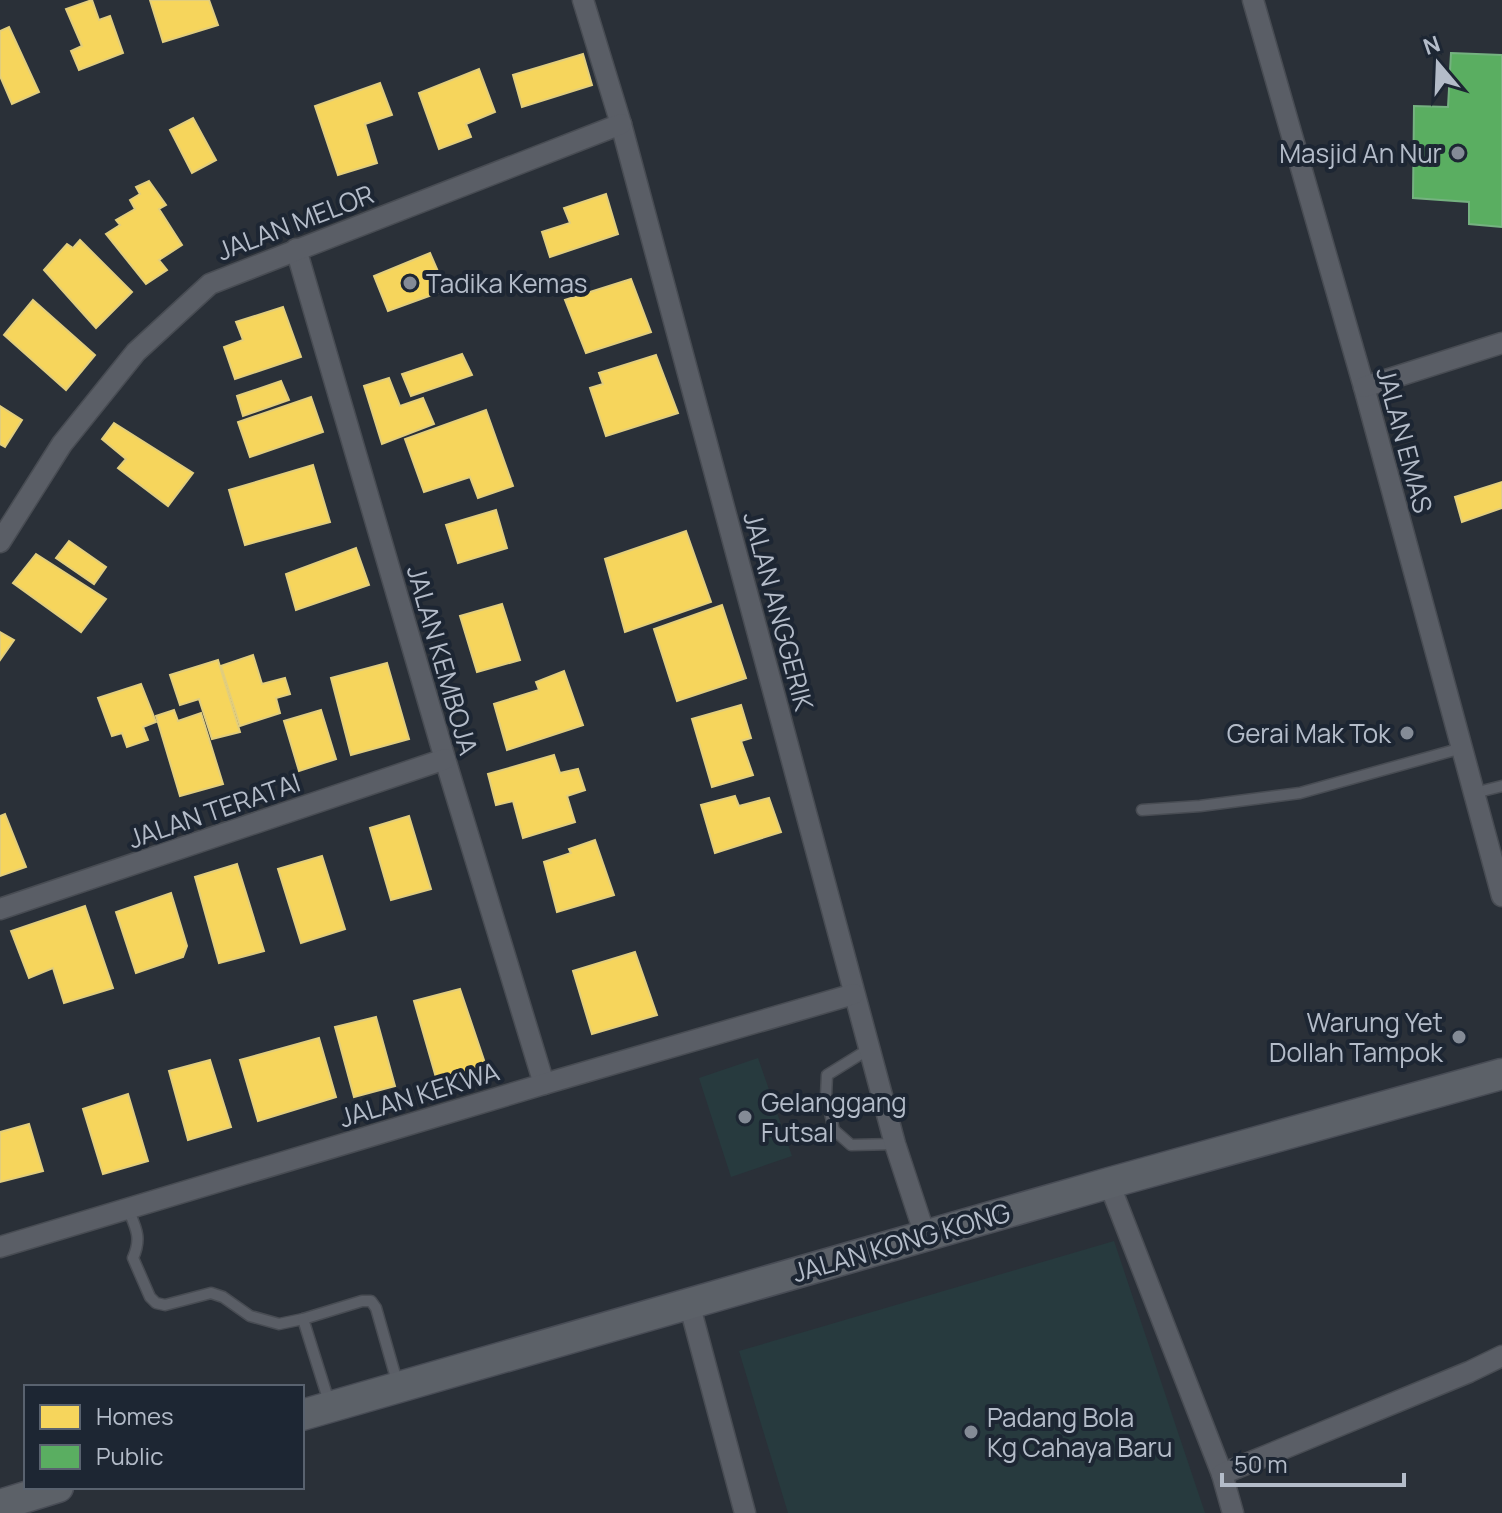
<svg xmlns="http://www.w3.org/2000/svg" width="1502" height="1513" viewBox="0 0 1502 1513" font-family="Manrope,sans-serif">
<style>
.green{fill:#273a3e}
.homes{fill:#f6d55c;stroke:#e2ce7d;stroke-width:2}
.public{fill:#5aae61;stroke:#75b280;stroke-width:2}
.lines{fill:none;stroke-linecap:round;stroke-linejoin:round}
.lane-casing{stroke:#484c53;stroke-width:13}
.street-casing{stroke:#484c53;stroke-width:23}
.primary-casing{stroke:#484c55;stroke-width:33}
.lane{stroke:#5a5e66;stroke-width:10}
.street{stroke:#5a5e66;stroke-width:20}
.primary{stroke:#5c6168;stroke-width:30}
.poi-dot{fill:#848b96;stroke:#1d2633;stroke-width:3}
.labels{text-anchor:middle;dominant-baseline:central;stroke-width:8;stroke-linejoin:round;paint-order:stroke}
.poi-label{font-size:26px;fill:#b4bcc9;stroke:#1d2633;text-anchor:end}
.street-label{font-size:26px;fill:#b4bcc9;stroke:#1d2633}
</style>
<rect width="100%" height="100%" fill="#2a3038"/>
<g class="green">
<polygon points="758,1058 792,1156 731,1177 699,1078"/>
<polygon points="1114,1241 1205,1513 788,1513 739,1351"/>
</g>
<g class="homes">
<polygon points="92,0 99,20 110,16 123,53 79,70 71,51 82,46 66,9"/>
<polygon points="150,0 209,0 218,25 163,42"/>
<polygon points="9,27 39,92 12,104 0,76 0,31"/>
<polygon points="583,54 592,85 522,107 513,75"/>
<polygon points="479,69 495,112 466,124 471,137 439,149 419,93"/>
<polygon points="380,83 392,115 365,124 377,163 338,175 315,106"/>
<polygon points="193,118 216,160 192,173 170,130"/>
<polygon points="149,181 166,205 159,209 182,245 159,260 167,270 146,284 106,234 120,225 116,220 135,209 130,200 140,194 136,187"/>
<polygon points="606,194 618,234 550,257 542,232 570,223 564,208"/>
<polygon points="80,240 132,292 96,328 44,270 67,244 73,248"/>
<polygon points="430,253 446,290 388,311 374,276"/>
<polygon points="631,279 651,332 586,353 565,300"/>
<polygon points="33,300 95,355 66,390 4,335"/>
<polygon points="283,307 301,357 235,379 224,347 243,340 236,322"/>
<polygon points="462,354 472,375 411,396 402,374"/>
<polygon points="656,355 678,413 606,436 590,388 603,384 599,373"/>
<polygon points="389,378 400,406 423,398 434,424 382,444 364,386"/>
<polygon points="281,381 289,400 243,416 237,396"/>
<polygon points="311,397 323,432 250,457 238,422"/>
<polygon points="0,406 22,420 5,447 0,444"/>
<polygon points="486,410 513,486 478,498 470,477 424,492 405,439"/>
<polygon points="114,423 193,473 168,506 118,468 126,459 102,439"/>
<polygon points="313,465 330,522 245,545 229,490"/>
<polygon points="1502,482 1502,508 1462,522 1455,497"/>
<polygon points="496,510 507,548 458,563 446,525"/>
<polygon points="686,531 711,602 625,632 605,559"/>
<polygon points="69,541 106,567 94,584 56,558"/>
<polygon points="356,548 369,585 296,610 286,574"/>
<polygon points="36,554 106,599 81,632 13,583"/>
<polygon points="502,604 520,660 477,672 460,616"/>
<polygon points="722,605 746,678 677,701 654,629"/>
<polygon points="0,632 14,640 0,660"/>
<polygon points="253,655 262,684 285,678 290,694 276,698 280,713 240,726 221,666"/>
<polygon points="218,660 240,732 212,739 199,699 180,705 170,675"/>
<polygon points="387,663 409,739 351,755 331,678"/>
<polygon points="564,671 583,725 507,750 494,704 539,690 536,682"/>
<polygon points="141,684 156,722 143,727 148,740 127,747 122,733 112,736 98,698"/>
<polygon points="741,705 751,738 741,741 753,775 712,787 692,719"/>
<polygon points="174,710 178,721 201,713 223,784 180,796 156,716"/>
<polygon points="321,710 336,759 299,771 284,721"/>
<polygon points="554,755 560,773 578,769 585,790 567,796 575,822 523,838 513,801 496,805 488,774"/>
<polygon points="735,796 739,806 769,798 781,832 715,853 701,805"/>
<polygon points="5,814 26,867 0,876 0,816"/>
<polygon points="409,816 431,889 391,900 370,828"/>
<polygon points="595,840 614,895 557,912 544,862 571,853 569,849"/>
<polygon points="322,856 345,929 301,943 278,869"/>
<polygon points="237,864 264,951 219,963 195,877"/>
<polygon points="171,893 187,946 183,957 136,973 116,912"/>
<polygon points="85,906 113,988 64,1003 53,968 29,978 11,931"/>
<polygon points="635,952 657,1015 592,1034 573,971"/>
<polygon points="460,989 486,1066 437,1081 414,1001"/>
<polygon points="376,1017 395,1086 354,1097 335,1027"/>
<polygon points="319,1038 336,1097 258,1121 240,1060"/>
<polygon points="210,1060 231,1127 188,1140 169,1071"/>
<polygon points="128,1094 148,1161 103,1174 83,1109"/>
<polygon points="29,1124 43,1171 0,1182 0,1132"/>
</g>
<polygon class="public" points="1451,53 1502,55 1502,227 1469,224 1469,202 1413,198 1414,106 1448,107"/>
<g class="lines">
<defs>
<g id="lane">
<polyline points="1474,793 1502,786"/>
<polyline points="1142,810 1200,806 1300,793 1462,748"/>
<polyline points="869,1049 827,1075 826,1096 834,1130 851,1145 895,1144"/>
<path d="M128,1209C136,1228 142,1238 133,1258L150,1297L156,1303L165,1305L211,1293L223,1297L250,1316L279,1324L303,1319L362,1301H371L376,1308L398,1385"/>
<polyline points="303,1319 330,1405"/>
</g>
<g id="street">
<polyline points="583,0 621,124 895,1144 925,1235"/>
<polyline points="1253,0 1364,387 1502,896"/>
<polyline points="296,249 445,759 544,1084"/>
<polyline points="1364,387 1502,343"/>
<polyline points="0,542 62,444 136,352 210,284 621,124"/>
<polyline points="0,909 445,759"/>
<polyline points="1109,1183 1222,1474 1233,1513"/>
<polyline points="0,1247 544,1084 854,994"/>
<polyline points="689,1303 745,1513"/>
<polyline points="1222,1474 1469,1372 1502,1356"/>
</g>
<g id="primary">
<polyline points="302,1415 1109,1183 1502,1074"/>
<polyline points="0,1505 58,1487"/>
</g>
</defs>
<use href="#lane" class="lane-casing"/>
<use href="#street" class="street-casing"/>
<use href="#primary" class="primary-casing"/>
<use href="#lane" class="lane"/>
<use href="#street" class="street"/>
<use href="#primary" class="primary"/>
</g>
<g class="poi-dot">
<circle cx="1458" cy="153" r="8"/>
<circle cx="410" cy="283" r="8"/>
<circle cx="1407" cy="733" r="8"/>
<circle cx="1459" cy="1037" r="8"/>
<circle cx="745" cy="1117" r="8"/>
<circle cx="971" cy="1432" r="8"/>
</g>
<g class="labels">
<g class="poi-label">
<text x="1442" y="153">Masjid An Nur</text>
<text x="426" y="283" text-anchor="start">Tadika Kemas</text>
<text x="1391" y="733">Gerai Mak Tok</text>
<text x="1443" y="1022">Warung Yet<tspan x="1443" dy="30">Dollah Tampok</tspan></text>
<text x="761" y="1102" text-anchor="start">Gelanggang<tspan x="761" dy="30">Futsal</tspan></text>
<text x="987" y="1417" text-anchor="start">Padang Bola<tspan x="987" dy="30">Kg Cahaya Baru</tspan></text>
</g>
<g class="street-label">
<text transform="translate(295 222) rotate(-21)">JALAN MELOR</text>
<text transform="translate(1405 440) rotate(75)">JALAN EMAS</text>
<text transform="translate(779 611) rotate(75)">JALAN ANGGERIK</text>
<text transform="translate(443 660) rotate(74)">JALAN KEMBOJA</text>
<text transform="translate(214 810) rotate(-19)">JALAN TERATAI</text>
<text transform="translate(419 1094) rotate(-17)">JALAN KEKWA</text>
<text transform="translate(901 1242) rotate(-16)">JALAN KONG KONG</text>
</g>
</g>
<rect x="24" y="1385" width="280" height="104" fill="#1d2633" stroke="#59626f" stroke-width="2"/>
<rect x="40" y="1405" width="40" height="24" fill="#f6d55c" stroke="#59626f" stroke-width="2"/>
<text x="96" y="1425" font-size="24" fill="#b4bcc9">Homes</text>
<rect x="40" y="1445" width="40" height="24" fill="#5aae61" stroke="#59626f" stroke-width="2"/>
<text x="96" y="1465" font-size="24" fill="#b4bcc9">Public</text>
<g transform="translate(1438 64) rotate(341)" stroke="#1d2633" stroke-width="6" paint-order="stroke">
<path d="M0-6L14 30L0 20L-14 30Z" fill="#b4bcc9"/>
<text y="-12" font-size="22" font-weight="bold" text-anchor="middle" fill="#b4bcc9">N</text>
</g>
<path d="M1222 1473v12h182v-12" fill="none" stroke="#b4bcc9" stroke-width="4"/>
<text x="1234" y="1473" font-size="24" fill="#b4bcc9" stroke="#1d2633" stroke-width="6" paint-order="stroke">50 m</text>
</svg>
